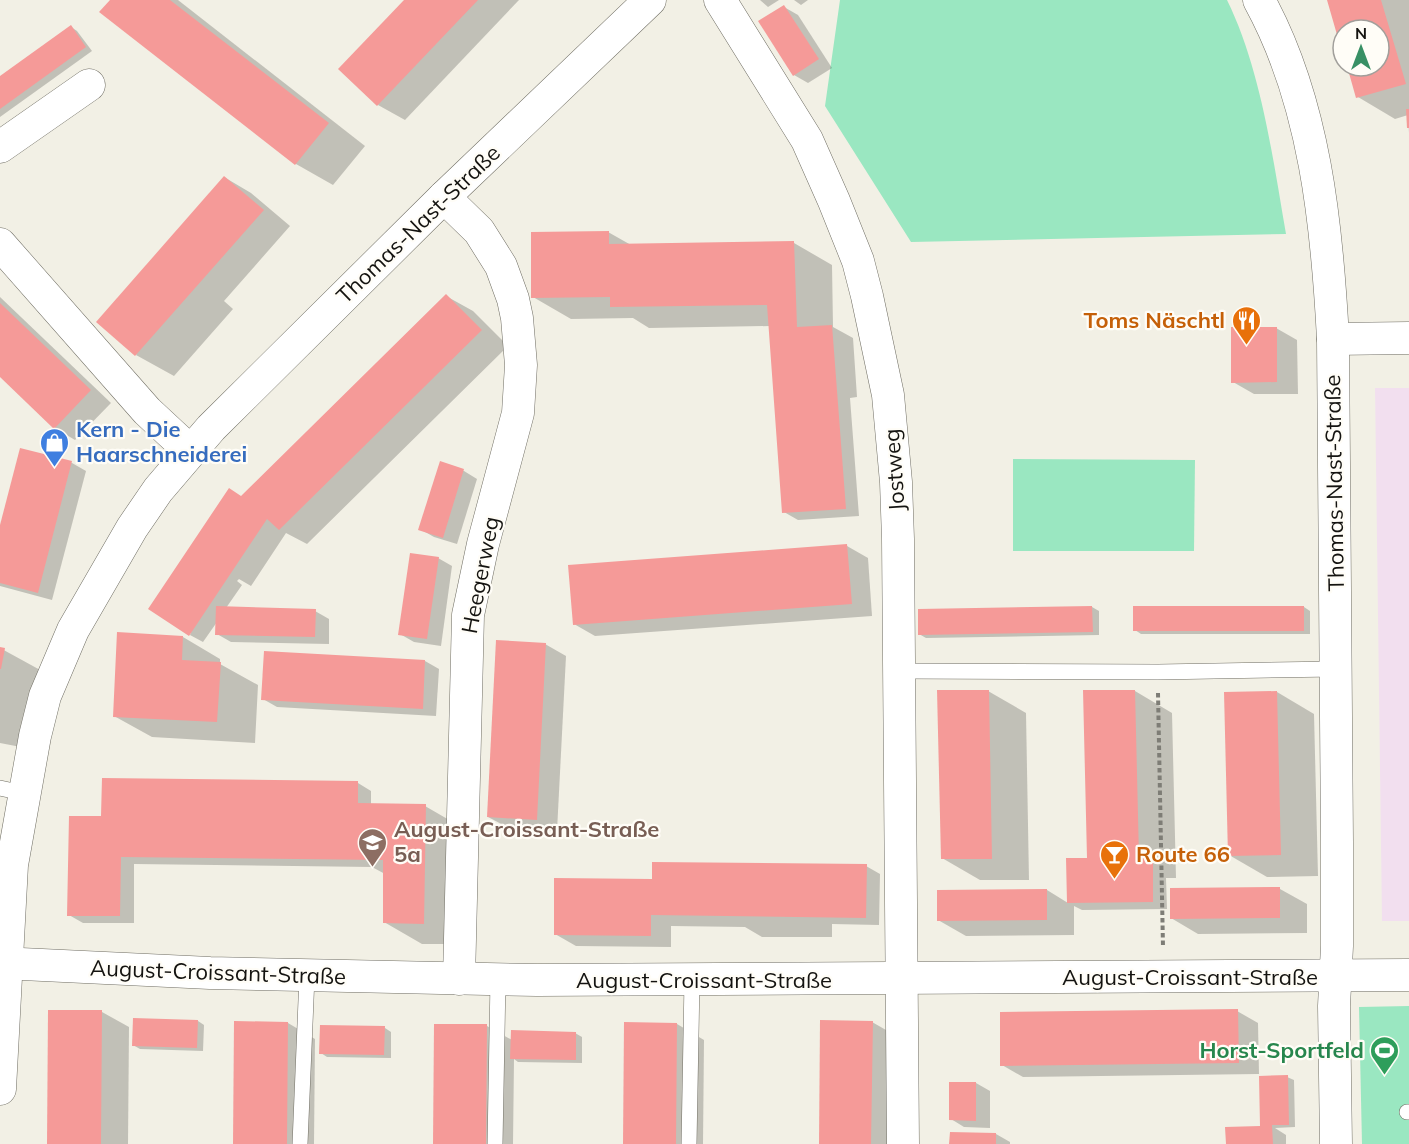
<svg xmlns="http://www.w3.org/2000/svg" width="1409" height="1144" viewBox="0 0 1409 1144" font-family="Mulish,sans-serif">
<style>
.education{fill:#f2dfef}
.green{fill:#9ae7c1}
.shadow{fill:#0003}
.building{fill:#f59a98}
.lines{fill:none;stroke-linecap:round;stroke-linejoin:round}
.service-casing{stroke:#706e64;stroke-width:16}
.minor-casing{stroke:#706e64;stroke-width:33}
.path{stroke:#7e7d76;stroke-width:4;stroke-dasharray:4.5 3;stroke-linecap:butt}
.service{stroke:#fff;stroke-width:15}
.minor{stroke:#fff;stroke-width:32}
.labels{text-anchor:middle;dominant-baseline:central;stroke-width:4.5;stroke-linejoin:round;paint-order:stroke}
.street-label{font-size:22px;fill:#141310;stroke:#fffdf7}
.food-label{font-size:22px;font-weight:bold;fill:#c56008;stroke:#fffdf7;text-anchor:end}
.shop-label{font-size:22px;font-weight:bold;fill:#366cbe;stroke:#fffdf7;text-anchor:start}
.education-label{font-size:22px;font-weight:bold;fill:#785e54;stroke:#fffdf7;text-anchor:start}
.leisure-label{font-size:22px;font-weight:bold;fill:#27864d;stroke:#fffdf7;text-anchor:end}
</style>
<rect width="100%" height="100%" fill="#f2f0e5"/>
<polygon class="education" points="1375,388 1409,388 1409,921 1382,921"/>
<g class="green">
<path d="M840,0H1227C1261,69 1273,159 1286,234L911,242L825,106Z"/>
<polygon points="1013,459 1195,460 1194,551 1013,551"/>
<polygon points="1409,1006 1409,1144 1362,1144 1359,1007"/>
</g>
<g class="shadow">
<polygon points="112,0 178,0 365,146 333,185 296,164"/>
<polygon points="406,0 519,0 405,120 378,105"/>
<polygon points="760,0 779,0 768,7"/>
<polygon points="794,0 808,0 801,5"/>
<polygon points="1328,0 1409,0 1409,133 1408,115 1395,119 1358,97 1348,66 1379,66 1379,30 1343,30 1343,48"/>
<polygon points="784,7 798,15 832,68 808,83 794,75"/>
<polygon points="71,27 77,31 92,51 0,117 0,78"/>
<polygon points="224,177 251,193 290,226 224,301 233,309 174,376 136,355"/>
<polygon points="608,232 631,245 794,243 832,265 833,327 853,338 857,397 850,398 859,516 798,520 784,512 770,326 649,328 633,318 571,319 533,297"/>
<polygon points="446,296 473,311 508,346 307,544 286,533 251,586 239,579 237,581 242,585 226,608 315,611 329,619 329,644 231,642 217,634 217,622 203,642 190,635 242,497"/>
<polygon points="0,297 111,403 75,440 55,428 0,375"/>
<polygon points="1276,328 1297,340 1298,394 1254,394 1233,382"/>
<polygon points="21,450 72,463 86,471 52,600 0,586 0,531"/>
<polygon points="441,463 464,471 477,479 457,544 434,537 420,529"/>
<polygon points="847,546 868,558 872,616 595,636 574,624"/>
<polygon points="438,558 452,566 441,646 414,642 400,634"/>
<polygon points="1092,607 1099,611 1099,635 926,638 919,634 919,611"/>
<polygon points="1304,607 1310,611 1310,634 1141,634 1135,630"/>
<polygon points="183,637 220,659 220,664 258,685 255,743 152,737 114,716"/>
<polygon points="545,644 566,656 557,831 509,828 488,817"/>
<polygon points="0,648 42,671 26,748 0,743"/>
<polygon points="425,661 439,669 436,716 277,707 263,699"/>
<polygon points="988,691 1026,713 1029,880 980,880 942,858"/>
<polygon points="1135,691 1172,713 1176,878 1166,878 1167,909 1082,910 1074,906 1074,935 966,936 938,920 1047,890 1068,903 1088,859"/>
<polygon points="1277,692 1314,714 1318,876 1267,877 1229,855"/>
<polygon points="358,783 371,791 371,805 425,806 463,828 462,944 422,944 384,922 385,874 372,867 134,864 134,923 83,923 69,915 103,818"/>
<polygon points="866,866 880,874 879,925 832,924 832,937 762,937 745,927 671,926 671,947 576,946 555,934 653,881"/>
<polygon points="1280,889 1307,904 1307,933 1198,934 1171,918"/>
<polygon points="1237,1011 1258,1023 1259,1074 1023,1077 1002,1065"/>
<polygon points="102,1012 129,1027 128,1144 48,1144"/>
<polygon points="198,1021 204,1025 203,1051 140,1049 133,1045"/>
<polygon points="872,1022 900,1038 898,1144 820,1144"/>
<polygon points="288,1023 315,1039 314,1144 235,1144"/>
<polygon points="677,1024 704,1040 703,1144 624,1144"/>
<polygon points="487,1026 512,1040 575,1033 582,1037 582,1063 518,1062 514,1059 513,1144 435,1144"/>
<polygon points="385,1028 391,1032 391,1058 327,1057 321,1053"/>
<polygon points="1287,1077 1294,1080 1295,1127 1275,1128 1286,1135 1286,1144 1227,1144 1262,1127"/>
<polygon points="951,1083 976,1083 990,1091 990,1128 964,1127 951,1119"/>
<polygon points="996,1134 1010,1142 1010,1144 951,1144"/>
</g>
<g class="building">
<polygon points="110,0 170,0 329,123 295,165 99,12"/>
<polygon points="404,0 478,0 377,106 338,69"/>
<polygon points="1327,0 1381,0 1406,84 1356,98 1347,66 1379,66 1379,30 1343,30 1342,52"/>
<polygon points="784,5 819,59 793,76 758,21"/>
<polygon points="71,25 86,47 0,109 0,76"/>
<polygon points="1406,109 1409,109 1409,128 1407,128"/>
<polygon points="224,176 264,210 135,356 96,322"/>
<polygon points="609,231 609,244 794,241 797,327 832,325 846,509 782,513 767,305 610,307 610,297 531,298 531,232"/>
<polygon points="446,294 482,330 279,530 267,519 189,636 148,609 229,488 241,496"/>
<polygon points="0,303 91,390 54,429 0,377"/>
<polygon points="1231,327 1277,327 1277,382 1231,383"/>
<polygon points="20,448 72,461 38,593 0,583 0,525"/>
<polygon points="440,461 464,469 443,538 418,530"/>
<polygon points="847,544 852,604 573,625 568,565"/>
<polygon points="410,553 439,557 427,639 398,635"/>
<polygon points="216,606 316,609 315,637 215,635"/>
<polygon points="1092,606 1093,632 918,635 918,609"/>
<rect x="1133" y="606" width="171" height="25"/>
<polygon points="117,632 183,636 182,660 221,662 217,722 113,717"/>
<polygon points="496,640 546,643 537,820 487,817"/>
<polygon points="0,647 5,648 1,669 0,669"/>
<polygon points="264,651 425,660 423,709 261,700"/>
<polygon points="937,690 989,690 992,859 941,859"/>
<polygon points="1083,690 1135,690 1139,857 1153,857 1153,902 1067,903 1066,858 1087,858"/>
<polygon points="1277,691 1281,855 1228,856 1224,692"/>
<polygon points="102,778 358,781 358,803 426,804 424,924 383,923 383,860 121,857 120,916 67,916 69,816 101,816"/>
<polygon points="652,862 867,864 866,918 651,915 651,936 554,935 554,878 652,879"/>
<polygon points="1280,887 1280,918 1170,919 1170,888"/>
<polygon points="1047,889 1047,920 937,921 937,890"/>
<polygon points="1238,1009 1239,1063 1000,1066 1000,1012"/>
<polygon points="48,1010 102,1010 101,1144 47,1144"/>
<polygon points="133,1018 198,1020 197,1048 132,1046"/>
<polygon points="820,1020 873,1021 871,1144 819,1144"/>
<polygon points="234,1021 288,1022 287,1144 233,1144"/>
<polygon points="624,1022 677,1023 676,1144 623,1144"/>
<polygon points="434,1024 487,1024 486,1144 433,1144"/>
<polygon points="320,1025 385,1026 384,1055 319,1054"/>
<polygon points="511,1030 576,1032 576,1060 510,1059"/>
<polygon points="1288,1075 1289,1125 1272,1125 1273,1144 1226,1144 1225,1127 1260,1126 1259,1076"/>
<polygon points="949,1082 976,1082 976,1121 949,1120"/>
<polygon points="950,1132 996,1133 996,1144 949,1144"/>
</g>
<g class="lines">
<defs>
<g id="service">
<polyline points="899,671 1158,672 1336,669"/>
<polyline points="0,788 23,793"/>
<polyline points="1407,1112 1409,1112"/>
<polyline points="300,1144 307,976"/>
<polyline points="495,1144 498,980"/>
<polyline points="689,1144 692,981"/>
</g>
<g id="minor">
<polyline points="720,0 807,140 834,201 858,261 867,296 888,395 896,482 898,539 903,1144"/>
<path d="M1259,0C1315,102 1327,225 1333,339L1337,842V946L1334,1006L1336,1144"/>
<polyline points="0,147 89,85"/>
<polyline points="444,197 479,231 501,266 513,299 517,318 521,365 518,413 483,544 468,615 459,979"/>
<polyline points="0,244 147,411 190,451"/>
<polyline points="1333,339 1409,338"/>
<polyline points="0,963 210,973 537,980 1409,975"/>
<polyline points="0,1089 12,865 35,736 45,696 73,630 132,528 158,490 211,428 444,197 650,0"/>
</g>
</defs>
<use href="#service" class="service-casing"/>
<use href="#minor" class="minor-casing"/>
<polyline class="path" points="1158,693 1163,947"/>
<use href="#service" class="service"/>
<use href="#minor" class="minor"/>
</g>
<defs>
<symbol id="restaurant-pin" viewBox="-11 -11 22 30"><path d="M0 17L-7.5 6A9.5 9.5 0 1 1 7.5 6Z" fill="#e8710a" stroke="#fffdf7"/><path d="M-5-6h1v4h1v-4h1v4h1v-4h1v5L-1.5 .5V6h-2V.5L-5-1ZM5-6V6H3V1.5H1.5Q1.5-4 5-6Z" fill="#fff"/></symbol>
<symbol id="shop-pin" viewBox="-11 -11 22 30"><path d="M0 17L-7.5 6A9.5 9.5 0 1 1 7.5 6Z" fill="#3f7fe0" stroke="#fffdf7"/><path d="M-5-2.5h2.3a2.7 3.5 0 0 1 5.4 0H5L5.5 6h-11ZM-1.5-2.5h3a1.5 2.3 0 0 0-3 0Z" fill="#fff"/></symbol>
<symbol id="university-pin" viewBox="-11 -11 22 30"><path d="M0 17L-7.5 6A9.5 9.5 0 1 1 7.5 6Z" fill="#8d6e63" stroke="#fffdf7"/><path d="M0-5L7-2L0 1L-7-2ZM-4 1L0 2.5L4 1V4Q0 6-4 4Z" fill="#fff"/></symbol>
<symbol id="bar-pin" viewBox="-11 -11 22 30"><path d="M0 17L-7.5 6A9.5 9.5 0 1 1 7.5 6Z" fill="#e8710a" stroke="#fffdf7"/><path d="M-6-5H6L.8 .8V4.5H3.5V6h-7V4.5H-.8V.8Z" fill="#fff"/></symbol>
<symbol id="stadium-pin" viewBox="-11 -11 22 30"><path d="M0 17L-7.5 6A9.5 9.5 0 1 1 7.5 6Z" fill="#2e9e5b" stroke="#fffdf7"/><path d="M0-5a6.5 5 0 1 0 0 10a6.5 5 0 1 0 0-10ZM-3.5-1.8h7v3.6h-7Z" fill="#fff"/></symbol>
</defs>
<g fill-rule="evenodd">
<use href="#restaurant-pin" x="1230" y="304" width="33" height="45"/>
<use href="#shop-pin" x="38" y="426" width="33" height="45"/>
<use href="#university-pin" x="356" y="826" width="33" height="45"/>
<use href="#bar-pin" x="1098" y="838" width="33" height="45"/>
<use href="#stadium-pin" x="1368" y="1034" width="33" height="45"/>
</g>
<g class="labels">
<g class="street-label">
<text transform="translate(418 224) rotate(-44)">Thomas-Nast-Straße</text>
<text transform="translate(894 470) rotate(-94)">Jostweg</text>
<text transform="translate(1334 483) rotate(-91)">Thomas-Nast-Straße</text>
<text transform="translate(480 575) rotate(-79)">Heegerweg</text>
<text transform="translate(218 972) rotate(2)">August-Croissant-Straße</text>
<text x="1190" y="977">August-Croissant-Straße</text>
<text x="704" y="980">August-Croissant-Straße</text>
</g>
<g class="food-label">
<text x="1225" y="320">Toms Näschtl</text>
<text x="1136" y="854" text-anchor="start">Route 66</text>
</g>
<g class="shop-label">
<text x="76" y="429">Kern - Die<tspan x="76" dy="25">Haarschneiderei</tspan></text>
</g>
<g class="education-label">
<text x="394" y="829">August-Croissant-Straße<tspan x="394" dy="25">5a</tspan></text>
</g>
<g class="leisure-label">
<text x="1364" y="1050">Horst-Sportfeld</text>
</g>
</g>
<g transform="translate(1361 48)"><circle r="28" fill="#fffdf7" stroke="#a19f9b" stroke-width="1.5"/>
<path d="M0-4.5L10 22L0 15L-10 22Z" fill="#389065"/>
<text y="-9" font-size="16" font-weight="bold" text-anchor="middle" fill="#141310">N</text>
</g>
</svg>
